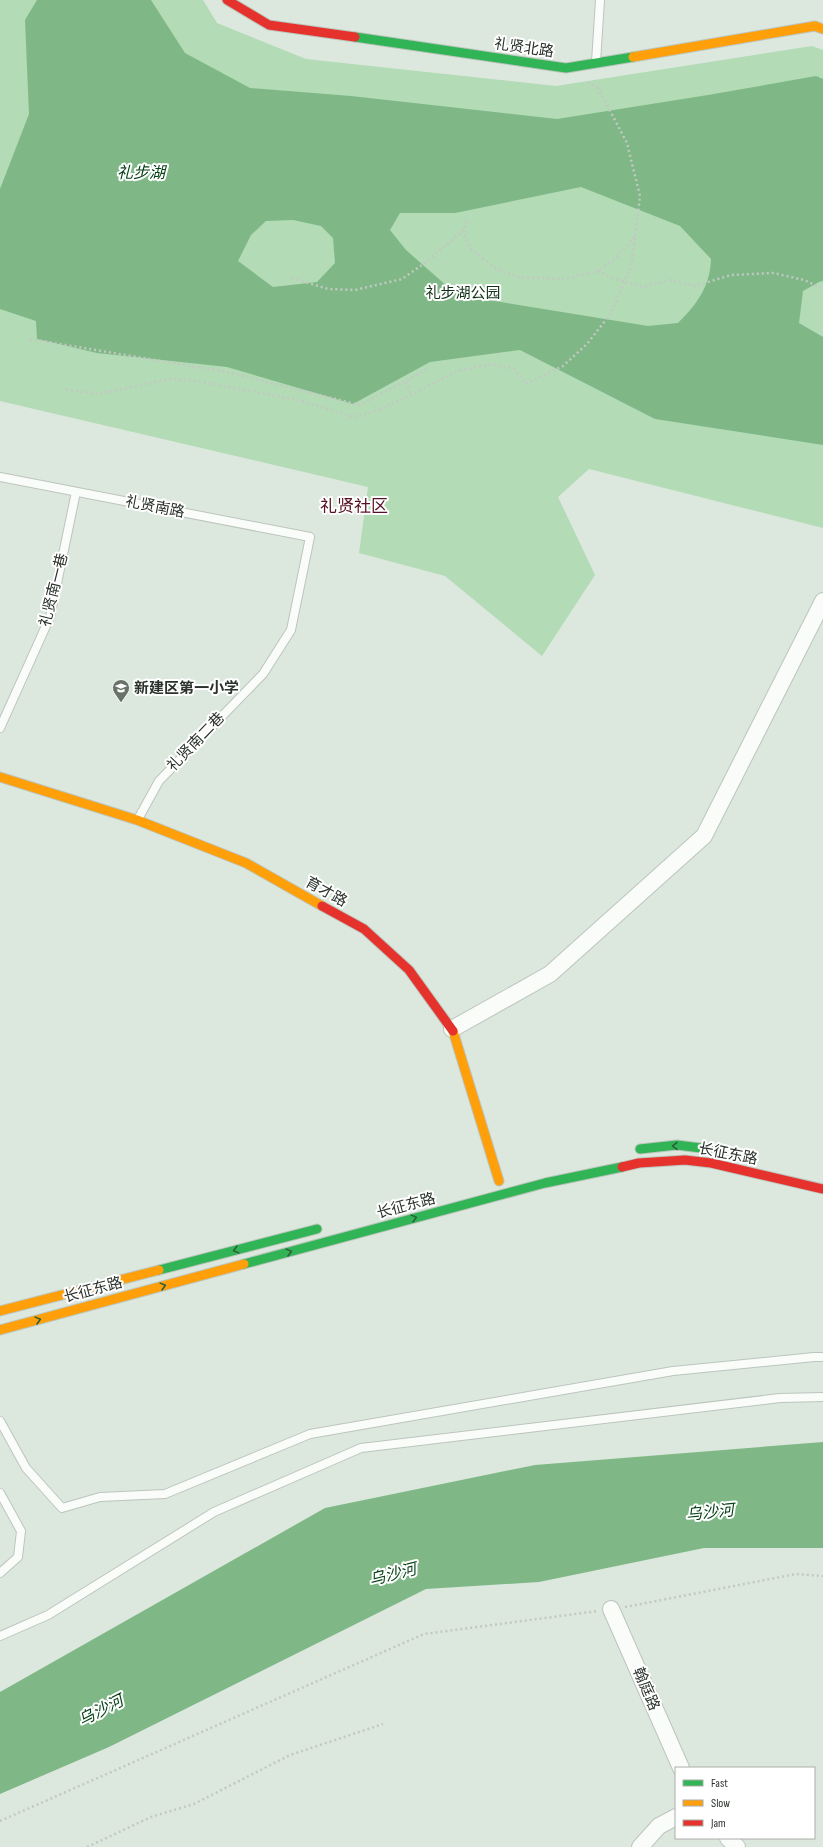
<svg xmlns="http://www.w3.org/2000/svg" width="823" height="1847" viewBox="0 0 823 1847" font-family="'Sofia Sans Condensed','Noto Sans SC',sans-serif">
<style>
.green{fill:#b2dbb6}
.water{fill:#7fb886;fill-rule:evenodd}
.lines{fill:none;stroke-linecap:round;stroke-linejoin:round}
.lane-casing{stroke:#bcc5bd;stroke-width:10}
.street-casing{stroke:#bcc5bd;stroke-width:18}
.fast-casing{stroke:#bcc5bd;stroke-width:11}
.slow-casing{stroke:#bcc5bd;stroke-width:11}
.jam-casing{stroke:#bcc5bd;stroke-width:11}
.path{stroke:#c3c8c3;stroke-width:2.5;stroke-dasharray:2 3;stroke-linecap:butt}
.lane{stroke:#fafcfa;stroke-width:8}
.street{stroke:#fafcfa;stroke-width:16}
.fast{stroke:#30b455;stroke-width:9}
.slow{stroke:#ff9f0a;stroke-width:9}
.jam{stroke:#e5322d;stroke-width:9}
.path-bridge{stroke:#c3c8c3;stroke-width:2.5;stroke-dasharray:2 3;stroke-linecap:butt}
.oneway{stroke:#2d603a}
.labels{text-anchor:middle;dominant-baseline:central;stroke-width:4;stroke-linejoin:round;paint-order:stroke}
.street-label{font-size:15px;fill:#2b322b;stroke:#fff}
.park-label{font-size:15px;fill:#113217;stroke:#fff}
.poi-label{font-size:15px;font-weight:bold;fill:#2b322b;stroke:#fff;text-anchor:start}
.water-label{font-size:16px;font-style:italic;fill:#064115;stroke:#fff}
.quarter-label{font-size:17px;fill:#551024;stroke:#fff}
</style>
<rect width="100%" height="100%" fill="#dce8dd"/>
<polygon class="green" points="0,0 203,0 217,23 306,59 556,86 812,46 823,50 823,528 589,469 558,497 595,575 542,656 445,576 359,553 368,487 0,401"/>
<g class="water">
<path d="M37,0H151L185,53L250,88L351,96L557,119L708,95L816,76L823,79V281L819,282L803,291L799,323L823,337V445L655,419L520,350L430,362L353,404L227,367L97,353L37,339L36,321L0,309V189L29,114L25,20ZM581,187L680,226L711,259C710,287 697,304 678,323L648,326L457,295L406,250L390,230L400,213H455ZM293,220L321,226L333,238L335,263L317,282L273,287L238,261L251,235L266,221Z"/>
<polygon points="823,1442 823,1548 704,1548 539,1582 426,1589 109,1747 0,1794 0,1692 325,1508 535,1465"/>
</g>
<g class="lines">
<defs>
<g id="lane">
<polyline points="596,62 600,0"/>
<polyline points="0,477 310,537 291,630 263,674 159,781 138,819"/>
<polyline points="0,728 50,617 76,492"/>
<polyline points="0,1421 26,1468 62,1508 100,1497 165,1494 310,1434 673,1371 814,1357 823,1357"/>
<polyline points="0,1493 21,1531 18,1557 0,1573"/>
<polyline points="0,1636 48,1615 214,1512 361,1448 780,1398 823,1397"/>
</g>
<g id="street">
<polyline points="452,1029 550,974 704,836 823,601"/>
<polyline points="611,1609 681,1768"/>
<polyline points="728,1838 737,1847"/>
<polyline points="640,1847 659,1826 676,1817"/>
</g>
<g id="fast">
<polyline points="355,37 566,68 633,57"/>
<polyline points="640,1149 677,1145 709,1149"/>
<polyline points="244,1264 545,1183 622,1167"/>
<polyline points="159,1270 317,1229"/>
</g>
<g id="slow">
<polyline points="633,57 815,26 823,29"/>
<polyline points="0,777 137,820 246,863 322,906"/>
<polyline points="453,1031 499,1181"/>
<polyline points="0,1311 159,1270"/>
<polyline points="0,1330 244,1264"/>
</g>
<g id="jam">
<polyline points="227,0 269,25 355,37"/>
<polyline points="322,906 364,929 409,970 453,1031"/>
<polyline points="622,1167 639,1163 685,1160 711,1163 823,1189"/>
</g>
</defs>
<use href="#lane" class="lane-casing"/>
<use href="#street" class="street-casing"/>
<use href="#fast" class="fast-casing"/>
<use href="#slow" class="slow-casing"/>
<use href="#jam" class="jam-casing"/>
<g class="path">
<polyline points="588,82 598,88"/>
<polyline points="467,221 463,232 471,249 495,268 517,277 564,279 598,271 618,256 635,236"/>
<polyline points="598,271 610,277 642,287 671,280 695,286 731,275 773,273 804,280 821,288"/>
<polyline points="292,278 328,289 355,290 402,279 422,265 462,232"/>
<polyline points="30,339 227,372 360,405 428,369"/>
<polyline points="406,382 411,395"/>
<polyline points="66,389 73,391 98,394 170,379 197,381 298,400 353,417 378,410 411,395 457,371 492,364 514,369 526,384"/>
<polyline points="625,1607 796,1574 823,1576"/>
<polyline points="0,1821 424,1634 598,1611"/>
<polyline points="87,1847 151,1817 194,1804 290,1755 383,1724"/>
</g>
<use href="#lane" class="lane"/>
<use href="#street" class="street"/>
<use href="#fast" class="fast"/>
<use href="#slow" class="slow"/>
<use href="#jam" class="jam"/>
<polyline class="path-bridge" points="526,384 563,366 587,344 611,313 632,263 640,196 627,143 598,88"/>
</g>
<defs><path id="oneway-chevron" d="M-2-3.5L2.5 0L-2 3.5" fill="none" stroke-width="1.6" stroke-linecap="round" stroke-linejoin="round"/></defs>
<g class="oneway">
<use href="#oneway-chevron" transform="translate(675 1146) rotate(179)"/>
<use href="#oneway-chevron" transform="translate(414 1218) rotate(-15)"/>
<use href="#oneway-chevron" transform="translate(236 1250) rotate(165)"/>
<use href="#oneway-chevron" transform="translate(289 1252) rotate(-15)"/>
<use href="#oneway-chevron" transform="translate(163 1286) rotate(-15)"/>
<use href="#oneway-chevron" transform="translate(38 1320) rotate(-15)"/>
</g>
<defs>
<symbol id="school-pin" viewBox="-11 -11 22 30"><path d="M0 17L-7.5 6A9.5 9.5 0 1 1 7.5 6Z" fill="#697269" stroke="#fff"/><path d="M0-5L7-2L0 1L-7-2ZM-4 1L0 2.5L4 1V4Q0 6-4 4Z" fill="#fff"/></symbol>
</defs>
<g fill-rule="evenodd">
<use href="#school-pin" x="111" y="678" width="20" height="27"/>
</g>
<g class="labels">
<g class="street-label">
<text transform="translate(524 48) rotate(8)">礼贤北路</text>
<text transform="translate(155 507) rotate(11)">礼贤南路</text>
<text transform="translate(54 590) rotate(-76)">礼贤南一巷</text>
<text transform="translate(196 742) rotate(-46)">礼贤南二巷</text>
<text transform="translate(326 892) rotate(29)">育才路</text>
<text transform="translate(728 1154) rotate(11)">长征东路</text>
<text transform="translate(406 1206) rotate(-15)">长征东路</text>
<text transform="translate(93 1290) rotate(-15)">长征东路</text>
<text transform="translate(646 1689) rotate(67)">翰庭路</text>
</g>
<g class="park-label">
<text x="463" y="293">礼步湖公园</text>
</g>
<g class="poi-label">
<text x="134" y="688">新建区第一小学</text>
</g>
<g class="water-label">
<text x="141" y="173">礼步湖</text>
<text transform="translate(710 1513) rotate(-6)">乌沙河</text>
<text transform="translate(393 1575) rotate(-14)">乌沙河</text>
<text transform="translate(101 1711) rotate(-27)">乌沙河</text>
</g>
<g class="quarter-label">
<text x="354" y="507">礼贤社区</text>
</g>
</g>
<rect x="675" y="1767" width="140" height="72" fill="#ffffff" stroke="#aaadaa"/>
<rect x="683" y="1780" width="20" height="6" fill="#30b455" stroke="#aaadaa"/>
<text x="711" y="1787" font-size="12" fill="#2b322b">Fast</text>
<rect x="683" y="1800" width="20" height="6" fill="#ff9f0a" stroke="#aaadaa"/>
<text x="711" y="1807" font-size="12" fill="#2b322b">Slow</text>
<rect x="683" y="1820" width="20" height="6" fill="#e5322d" stroke="#aaadaa"/>
<text x="711" y="1827" font-size="12" fill="#2b322b">Jam</text>
</svg>
